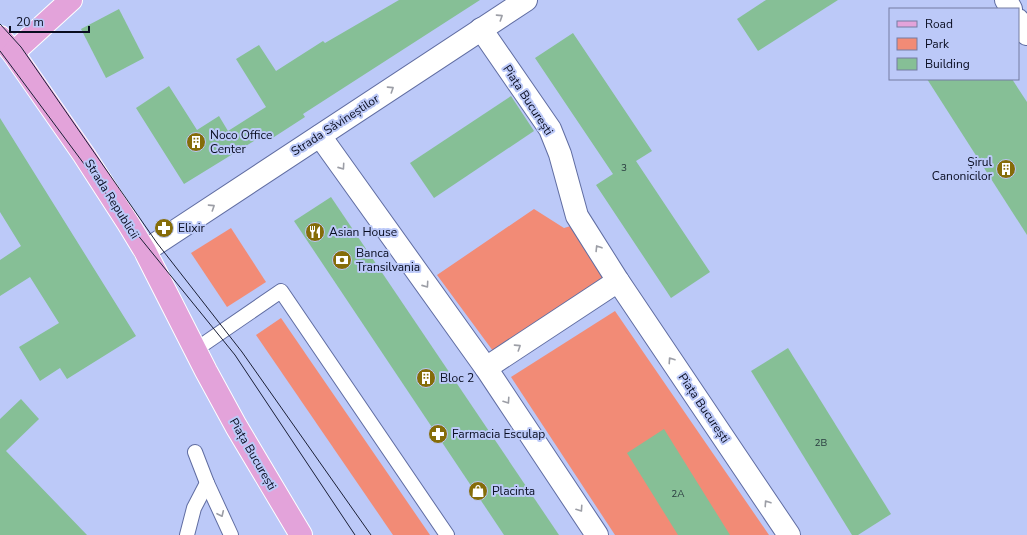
<svg xmlns="http://www.w3.org/2000/svg" width="1027" height="535" viewBox="0 0 1027 535" font-family="'Nunito Sans',sans-serif">
<style>
.green{fill:#f28b76}
.building{fill:#86bf96}
.lines{fill:none;stroke-linecap:round;stroke-linejoin:round}
.service-casing{stroke:#606da2;stroke-width:16}
.minor-casing{stroke:#606da2;stroke-width:24}
.primary-casing{stroke:#fff;stroke-width:24}
.service{stroke:#fff;stroke-width:14}
.minor{stroke:#fff;stroke-width:22}
.primary{stroke:#e3a3da;stroke-width:22}
.tram{stroke:#1b1f36;stroke-width:1}
.oneway{stroke:#9c9ea6}
.labels{text-anchor:middle;dominant-baseline:central;stroke-width:4;stroke-linejoin:round;paint-order:stroke}
.number-label{font-size:10px;fill:#28393e}
.street-label{font-size:12px;fill:#080c20;stroke:#bcc9f8}
.poi-label{font-size:12px;fill:#080c20;stroke:#bcc9f8;text-anchor:start}
</style>
<rect width="100%" height="100%" fill="#bcc9f8"/>
<g class="green">
<polygon points="534,209 564,228 574,225 607,275 493,351 437,275"/>
<polygon points="231,228 266,282 227,307 191,253"/>
<polygon points="615,311 769,535 615,535 511,377"/>
<polygon points="281,318 430,535 393,535 256,335"/>
</g>
<g class="building">
<polygon points="399,0 480,0 303,114 305,117 271,139 267,133 184,184 136,108 169,86 197,130 219,116 228,131 266,107 236,59 259,45 276,71 323,41 325,43"/>
<polygon points="766,0 838,0 758,51 737,19"/>
<polygon points="119,9 144,58 106,78 81,29"/>
<polygon points="573,33 652,151 636,161 710,272 671,298 596,185 613,174 535,58"/>
<polygon points="927,79 1012,79 1027,102 1027,235"/>
<polygon points="511,96 534,131 434,198 410,163"/>
<polygon points="0,118 136,336 67,379 60,368 40,381 19,347 59,323 30,277 0,296 0,260 21,246 0,212"/>
<polygon points="331,197 559,535 504,535 294,221"/>
<polygon points="788,348 891,514 858,535 852,535 751,371"/>
<polygon points="21,399 39,419 6,451 87,535 0,535 0,419"/>
<polygon points="664,429 730,535 678,535 627,453"/>
</g>
<g class="lines">
<defs>
<g id="service">
<polyline points="195,350 281,291 447,535"/>
<polyline points="195,452 207,483 231,535"/>
<polyline points="187,535 194,508 207,483"/>
</g>
<g id="minor">
<polyline points="1006,0 1011,9"/>
<polyline points="1018,20 1027,34"/>
<polyline points="481,29 550,129 560,154 577,216 618,281 789,535"/>
<polyline points="320,136 486,368 597,535"/>
<polyline points="145,251 526,0"/>
<polyline points="486,368 618,281"/>
</g>
<g id="primary">
<polyline points="0,37 13,53 84,155 128,223 145,251 206,371 236,426 301,535"/>
<polyline points="13,53 71,0"/>
</g>
</defs>
<use href="#service" class="service-casing"/>
<use href="#minor" class="minor-casing"/>
<use href="#primary" class="primary-casing"/>
<use href="#service" class="service"/>
<use href="#minor" class="minor"/>
<use href="#primary" class="primary"/>
<g class="tram">
<polyline points="0,24 21,47 157,243 242,352 371,535"/>
<polyline points="0,51 128,223 235,355 355,535"/>
</g>
</g>
<defs><path id="oneway-chevron" d="M-2-3.5L2.5 0L-2 3.5" fill="none" stroke-width="1.6" stroke-linecap="round" stroke-linejoin="round"/></defs>
<g class="oneway">
<use href="#oneway-chevron" transform="translate(500 17) rotate(-33)"/>
<use href="#oneway-chevron" transform="translate(391 89) rotate(-33)"/>
<use href="#oneway-chevron" transform="translate(342 167) rotate(55)"/>
<use href="#oneway-chevron" transform="translate(212 207) rotate(-33)"/>
<use href="#oneway-chevron" transform="translate(598 248) rotate(-122)"/>
<use href="#oneway-chevron" transform="translate(426 285) rotate(55)"/>
<use href="#oneway-chevron" transform="translate(518 347) rotate(-33)"/>
<use href="#oneway-chevron" transform="translate(671 360) rotate(-124)"/>
<use href="#oneway-chevron" transform="translate(507 401) rotate(56)"/>
<use href="#oneway-chevron" transform="translate(767 503) rotate(-124)"/>
<use href="#oneway-chevron" transform="translate(580 509) rotate(56)"/>
<use href="#oneway-chevron" transform="translate(221 514) rotate(65)"/>
</g>
<defs>
<symbol id="building-disc" viewBox="-11 -11 22 22"><circle r="9.5" fill="#856c09" stroke="#bcc9f8"/><path d="M-4-6H4V6H1V3H-1V6H-4ZM-2.5-4.3h1.7v1.8h-1.7ZM.8-4.3h1.7v1.8H.8ZM-2.5-1h1.7V.8h-1.7ZM.8-1h1.7V.8H.8Z" fill="#fff"/></symbol>
<symbol id="pharmacy-disc" viewBox="-11 -11 22 22"><circle r="9.5" fill="#856c09" stroke="#bcc9f8"/><path d="M-2-6h4v4h4v4h-4v4h-4v-4h-4v-4h4Z" fill="#fff"/></symbol>
<symbol id="restaurant-disc" viewBox="-11 -11 22 22"><circle r="9.5" fill="#856c09" stroke="#bcc9f8"/><path d="M-5-6h1v4h1v-4h1v4h1v-4h1v5L-1.5 .5V6h-2V.5L-5-1ZM5-6V6H3V1.5H1.5Q1.5-4 5-6Z" fill="#fff"/></symbol>
<symbol id="bank-disc" viewBox="-11 -11 22 22"><circle r="9.5" fill="#856c09" stroke="#bcc9f8"/><path d="M-6-4H6V4H-6ZM0-2.3a2.3 2.3 0 1 0 0 4.6a2.3 2.3 0 1 0 0-4.6Z" fill="#fff"/></symbol>
<symbol id="shop-disc" viewBox="-11 -11 22 22"><circle r="9.5" fill="#856c09" stroke="#bcc9f8"/><path d="M-5-2.5h2.3a2.7 3.5 0 0 1 5.4 0H5L5.5 6h-11ZM-1.5-2.5h3a1.5 2.3 0 0 0-3 0Z" fill="#fff"/></symbol>
</defs>
<g fill-rule="evenodd">
<use href="#building-disc" x="185" y="131" width="22" height="22"/>
<use href="#building-disc" x="995" y="158" width="22" height="22"/>
<use href="#pharmacy-disc" x="153" y="217" width="22" height="22"/>
<use href="#restaurant-disc" x="304" y="221" width="22" height="22"/>
<use href="#bank-disc" x="331" y="249" width="22" height="22"/>
<use href="#building-disc" x="415" y="367" width="22" height="22"/>
<use href="#pharmacy-disc" x="427" y="423" width="22" height="22"/>
<use href="#shop-disc" x="467" y="480" width="22" height="22"/>
</g>
<g class="labels">
<g class="number-label">
<text x="624" y="168">3</text>
<text x="821" y="443">2B</text>
<text x="678" y="494">2A</text>
</g>
<g class="street-label">
<text transform="translate(528 100) rotate(57)">Piața București</text>
<text transform="translate(335 125) rotate(-33)">Strada Săvineștilor</text>
<text transform="translate(112 199) rotate(58)">Strada Republicii</text>
<text transform="translate(704 408) rotate(56)">Piața București</text>
<text transform="translate(253 454) rotate(60)">Piața București</text>
</g>
<g class="poi-label">
<text x="210" y="135">Noco Office<tspan x="210" dy="14">Center</tspan></text>
<text x="992" y="162" text-anchor="end">Șirul<tspan x="992" dy="14">Canonicilor</tspan></text>
<text x="178" y="228">Elixir</text>
<text x="329" y="232">Asian House</text>
<text x="356" y="253">Banca<tspan x="356" dy="14">Transilvania</tspan></text>
<text x="440" y="378">Bloc 2</text>
<text x="452" y="434">Farmacia Esculap</text>
<text x="492" y="491">Placinta</text>
</g>
</g>
<rect x="889" y="8" width="130" height="72" fill="#bcc9f8" stroke="#747da2"/>
<rect x="897" y="21" width="20" height="6" fill="#e3a3da" stroke="#747da2"/>
<text x="925" y="28" font-size="12" fill="#080c20">Road</text>
<rect x="897" y="38" width="20" height="12" fill="#f28b76" stroke="#747da2"/>
<text x="925" y="48" font-size="12" fill="#080c20">Park</text>
<rect x="897" y="58" width="20" height="12" fill="#86bf96" stroke="#747da2"/>
<text x="925" y="68" font-size="12" fill="#080c20">Building</text>
<path d="M10 26v6h79v-6" fill="none" stroke="#080c20" stroke-width="2"/>
<text x="16" y="26" font-size="12" fill="#080c20" stroke="#bcc9f8" stroke-width="3" paint-order="stroke">20 m</text>
</svg>
